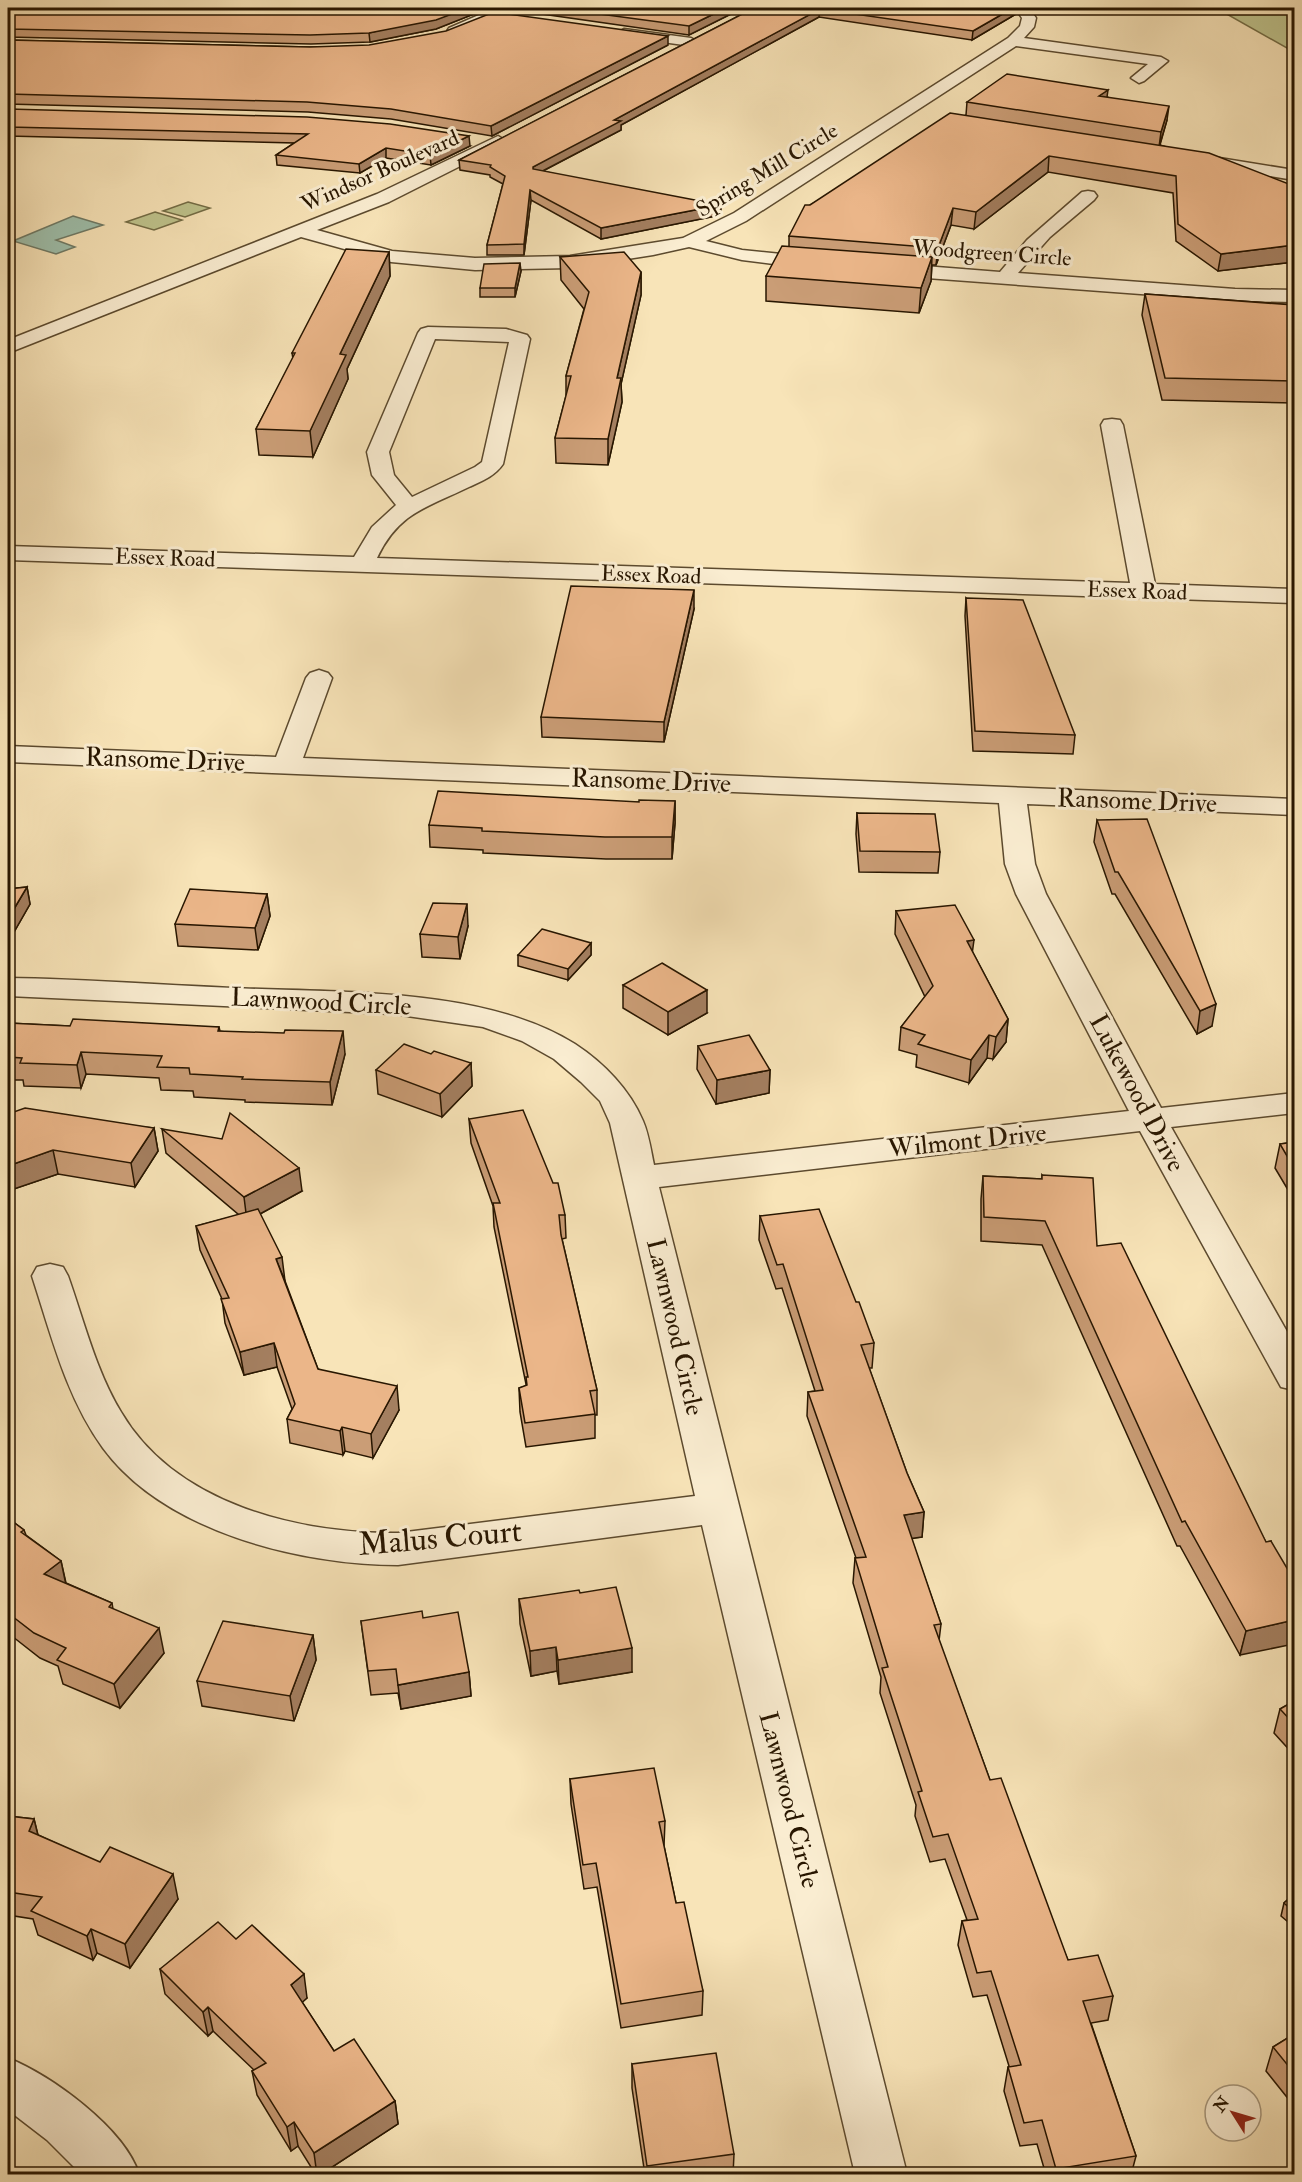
<svg xmlns="http://www.w3.org/2000/svg" width="1302" height="2182" viewBox="0 0 1302 2182" font-family="'IM FELL Double Pica',serif">
<style>
.green{fill:#bfc48d;stroke:#746d46;stroke-width:1.5}
.water{fill:#9ebfab;stroke:#6f7b67;stroke-width:1.5}
.lines{fill:none;stroke-linecap:round;stroke-linejoin:round}
.minor-casing{stroke:#5c4a2e;stroke-width:3}
.minor{fill:#faedd1;fill-rule:evenodd}
.wall{fill:#ca9d76;stroke:#281600;stroke-width:1.5}
.shaded-wall{fill:#a47f60;stroke:#281600;stroke-width:1.5}
.building{fill:#ebb689;stroke:#281600;stroke-width:1.5}
.labels{text-anchor:middle;dominant-baseline:central;stroke-width:6;stroke-linejoin:round;paint-order:stroke}
.far-street-label{font-size:22px;fill:#281600;stroke:#faedd1}
.street-label{font-size:26px;fill:#281600;stroke:#faedd1}
.near-street-label{font-size:32px;fill:#281600;stroke:#faedd1}
</style>
<rect width="100%" height="100%" fill="#f8e4b8"/>
<filter id="stains"><feTurbulence type="fractalNoise" baseFrequency=".00333" numOctaves="4"/><feColorMatrix values="0 0 0 0 .2 0 0 0 0 .09 0 0 0 0 .02 0 0 0 .5 -.17"/></filter>
<radialGradient id="worn" r=".72"><stop offset=".6" stop-color="#630" stop-opacity="0"/><stop offset="1" stop-color="#630" stop-opacity=".3"/></radialGradient>
<g class="green">
<polygon points="1216,8 1294,8 1294,52"/>
<polygon points="188,202 210,208 185,217 163,211"/>
<polygon points="155,212 182,220 154,230 126,222"/>
</g>
<polygon class="water" points="73,216 103,225 56,240 75,247 56,254 13,241"/>
<g class="lines">
<defs>
<g id="minor">
<polygon points="495,8 513,8 459,34 449,34 447,31 449,28"/>
<polygon points="1015,8 1029,8 1036,18 1034,27 1024,38 1161,57 1168,61 1144,81 1139,83 1131,78 1148,64 1016,46 746,221 706,241 742,250 820,258 827,260 829,264 827,268 820,270 742,260 689,247 653,255 570,268 475,270 391,262 301,237 8,353 8,340 377,194 498,136 506,141 504,144 389,202 317,230 392,251 475,258 570,256 683,238 734,213 1008,38 1020,26 1022,18"/>
<polygon points="624,29 691,38 698,42 691,46 619,36 617,33"/>
<polygon points="1201,155 1294,170 1294,180 1195,164 1193,160 1195,156"/>
<polygon points="1088,191 1094,192 1097,196 1094,200 1050,237 1018,273 1235,289 1294,290 1294,302 1235,301 886,275 879,273 877,269 879,265 886,263 1000,272 1027,240 1082,192"/>
<path d="M428,327L506,329L527,335L530,339L503,464C495,476 482,481 469,487C426,508 399,512 377,558L1130,583L1101,425L1104,420L1112,419L1120,420L1123,425L1155,584L1294,589V603L8,560V546L354,557L372,527L396,505L372,475L367,452L418,333L421,329ZM435,339L509,342L482,462L475,467L412,497L394,475L389,452Z"/>
<path d="M319,670L328,673L332,678L303,758L1294,799V815L1027,804L1035,864L1046,894L1161,1108L1294,1093V1113L1171,1127L1294,1344V1390L1281,1387L1140,1131L659,1187L907,2174H855L702,1525L398,1565C299,1565 164,1531 103,1448C66,1397 51,1334 32,1276L37,1267L50,1264L63,1267L68,1276C84,1321 96,1371 121,1412C175,1504 298,1534 398,1533L695,1496L610,1123L600,1101L581,1082L554,1059L522,1041L483,1027L393,1014L8,996V978C83,979 159,985 234,988C339,993 484,987 575,1044C604,1063 630,1090 643,1121C649,1135 651,1151 654,1165L1129,1111L1016,894L1005,864L999,803L8,762V746L276,757L306,678L310,673Z"/>
<path d="M8,2058C52,2076 124,2128 139,2174H81L47,2140L8,2110Z"/>
</g>
</defs>
<use href="#minor" class="minor-casing"/>
<use href="#minor" class="minor"/>
</g>
<g class="wall">
<polygon points="8,8 475,8 474,14 436,29 370,42 311,44 8,37"/>
<polygon points="514,8 743,8 689,35 514,10"/>
<polygon points="754,8 1016,14 972,40 819,17 621,125 621,130 543,171 721,215 601,239 531,200 524,255 487,255 487,245 503,184 490,177 490,175 460,170 459,160"/>
<polygon points="8,40 310,47 668,45 492,136 391,119 308,112 8,104"/>
<polygon points="1107,97 1167,120 1160,145 1294,186 1294,262 1218,271 1176,241 1173,193 1048,172 974,229 951,225 936,265 932,265 931,281 919,313 766,301 766,276 789,246 789,236 810,205 966,115 967,102"/>
<polygon points="8,109 470,146 431,165 386,158 360,173 277,165 276,155 294,143 8,136"/>
<polygon points="389,252 390,276 347,369 348,379 313,457 259,455 256,429 293,359 292,353"/>
<polygon points="560,257 641,272 641,295 621,384 622,402 608,465 556,463 555,438 566,396 566,376 584,309 561,280"/>
<polygon points="521,271 515,297 480,297 480,288"/>
<polygon points="1145,294 1294,305 1294,403 1162,400 1142,315"/>
<polygon points="966,598 1075,735 1073,754 973,751 965,616"/>
<polygon points="694,609 664,742 542,737 541,717"/>
<polygon points="675,801 675,823 672,859 606,859 483,853 483,850 430,847 429,825 639,802"/>
<polygon points="857,813 940,852 938,873 859,872 856,834"/>
<polygon points="1097,820 1212,1026 1197,1034 1115,894 1112,894 1094,842"/>
<polygon points="27,887 30,904 10,939 8,939 8,889"/>
<polygon points="267,894 270,916 258,950 178,946 175,924"/>
<polygon points="896,911 972,951 1008,1019 1006,1042 993,1059 987,1058 969,1083 916,1067 917,1055 899,1050 901,1027 925,997 895,934"/>
<polygon points="468,926 460,959 422,957 420,934"/>
<polygon points="591,943 591,955 568,980 518,966 518,955"/>
<polygon points="623,985 707,1013 668,1035 623,1008"/>
<polygon points="8,1023 70,1026 219,1027 220,1031 345,1054 332,1105 245,1102 245,1100 194,1097 193,1091 161,1090 159,1078 86,1074 81,1088 24,1086 23,1080 8,1080"/>
<polygon points="698,1046 770,1070 769,1093 716,1104 697,1069"/>
<polygon points="471,1063 472,1086 442,1117 378,1094 376,1070"/>
<polygon points="8,1114 154,1128 158,1151 135,1187 58,1174 8,1191"/>
<polygon points="469,1119 565,1215 566,1238 562,1239 597,1390 597,1415 595,1415 595,1438 526,1447 520,1412 519,1388 526,1386 526,1384 494,1227 493,1206 471,1143"/>
<polygon points="162,1129 302,1191 260,1214 318,1369 399,1410 373,1458 345,1451 343,1455 290,1443 287,1419 292,1409 277,1367 244,1375 225,1323 222,1299 200,1250 196,1226 239,1215 166,1153"/>
<polygon points="1294,1142 1294,1200 1275,1168 1280,1144"/>
<polygon points="1042,1175 1097,1246 1266,1542 1271,1541 1240,1655 1180,1546 1177,1546 1042,1245 981,1241 981,1199 983,1176 1042,1179"/>
<polygon points="760,1216 856,1302 874,1343 872,1368 869,1368 907,1473 924,1512 922,1537 911,1538 941,1624 939,1641 990,1780 1068,1960 1113,1996 1108,2020 1091,2023 1136,2156 1131,2175 1046,2175 1037,2144 1020,2146 1004,2091 1008,2067 1009,2066 987,1995 973,1997 958,1945 962,1921 967,1920 945,1859 930,1862 915,1816 916,1805 880,1693 881,1677 853,1583 855,1558 856,1558 807,1416 808,1392 815,1391 782,1288 776,1289 759,1240"/>
<polygon points="8,1518 24,1530 26,1535 61,1561 66,1583 112,1603 113,1609 164,1653 120,1708 63,1684 58,1666 40,1658 8,1633"/>
<polygon points="580,1593 632,1672 559,1684 557,1671 531,1676 520,1624 519,1599"/>
<polygon points="423,1618 469,1672 471,1696 401,1709 398,1693 371,1695 361,1621"/>
<polygon points="313,1635 316,1660 294,1721 202,1706 197,1681"/>
<polygon points="1294,1701 1294,1755 1274,1733 1280,1709"/>
<polygon points="570,1779 665,1821 664,1846 676,1903 703,1991 702,2015 621,2028 597,1887 584,1889 571,1804"/>
<polygon points="8,1816 34,1819 38,1835 178,1899 130,1968 97,1953 93,1960 38,1935 33,1919 8,1915"/>
<polygon points="1294,1894 1294,1927 1281,1916 1284,1903"/>
<polygon points="236,1939 307,1998 302,2002 334,2051 395,2101 398,2124 320,2175 316,2175 298,2146 291,2151 257,2095 252,2071 254,2070 213,2031 208,2036 165,1994 160,1969"/>
<polygon points="1294,2034 1294,2106 1266,2071 1273,2047"/>
<polygon points="632,2064 734,2154 733,2175 645,2175 632,2088"/>
</g>
<g class="shaded-wall">
<polygon points="468,8 476,8 474,14 436,29 370,42 369,33"/>
<polygon points="726,8 743,8 689,35 689,26"/>
<polygon points="1013,8 1017,8 1016,14 972,40 973,31"/>
<polygon points="820,9 819,17 621,125 621,130 533,176 533,167 614,120"/>
<polygon points="668,36 668,45 492,136 491,126"/>
<polygon points="1108,90 1106,104 1099,96"/>
<polygon points="1169,106 1167,120 1159,147 1161,132"/>
<polygon points="469,136 470,146 431,165 430,155"/>
<polygon points="386,148 386,158 360,173 359,164"/>
<polygon points="1049,156 1048,172 974,229 976,212"/>
<polygon points="530,190 531,200 524,255 524,244"/>
<polygon points="721,205 721,215 601,239 601,228"/>
<polygon points="953,208 951,225 936,265 938,248"/>
<polygon points="1294,245 1294,262 1218,271 1221,254"/>
<polygon points="389,252 390,276 347,369 348,379 313,457 310,431 340,354"/>
<polygon points="932,257 931,281 919,313 921,288"/>
<polygon points="520,263 521,271 515,297 515,288"/>
<polygon points="641,272 641,295 621,384 622,402 608,465 608,439 617,378"/>
<polygon points="694,590 694,609 664,742 664,722"/>
<polygon points="675,801 675,823 672,859 672,837"/>
<polygon points="27,887 30,904 10,939 8,928 8,919"/>
<polygon points="267,894 270,916 258,950 255,928"/>
<polygon points="467,904 468,926 460,959 458,937"/>
<polygon points="974,940 971,962 967,941"/>
<polygon points="591,943 591,955 568,980 568,969"/>
<polygon points="707,990 707,1013 668,1035 668,1012"/>
<polygon points="1216,1004 1212,1026 1197,1034 1200,1011"/>
<polygon points="1008,1019 1006,1042 993,1059 996,1037"/>
<polygon points="343,1031 345,1054 332,1105 330,1082"/>
<polygon points="989,1035 987,1058 969,1083 971,1060"/>
<polygon points="81,1052 86,1074 81,1088 77,1065"/>
<polygon points="471,1063 472,1086 442,1117 440,1094"/>
<polygon points="770,1070 769,1093 716,1104 717,1080"/>
<polygon points="154,1128 158,1151 135,1187 131,1163"/>
<polygon points="53,1150 58,1174 8,1191 8,1166"/>
<polygon points="299,1168 302,1191 247,1221 244,1197"/>
<polygon points="282,1257 285,1281 276,1259"/>
<polygon points="274,1343 277,1367 244,1375 240,1352"/>
<polygon points="397,1386 399,1410 373,1458 371,1434"/>
<polygon points="342,1427 345,1451 343,1455 340,1431"/>
<polygon points="924,1512 922,1537 901,1540 904,1515"/>
<polygon points="61,1561 66,1585 44,1574"/>
<polygon points="1294,1620 1294,1644 1240,1655 1246,1631"/>
<polygon points="159,1628 164,1653 120,1708 114,1684"/>
<polygon points="313,1635 316,1660 294,1721 290,1696"/>
<polygon points="556,1647 557,1671 531,1676 530,1651"/>
<polygon points="632,1648 632,1672 559,1684 558,1660"/>
<polygon points="469,1672 471,1696 401,1709 398,1685"/>
<polygon points="34,1819 40,1844 29,1831"/>
<polygon points="173,1874 178,1899 130,1968 125,1944"/>
<polygon points="91,1929 97,1953 93,1960 87,1936"/>
<polygon points="304,1974 307,1998 295,2009 291,1985"/>
<polygon points="208,2007 213,2031 208,2036 203,2012"/>
<polygon points="395,2101 398,2124 320,2175 317,2175 314,2153"/>
<polygon points="294,2122 298,2146 291,2151 287,2127"/>
</g>
<g class="building">
<polygon points="8,8 468,8 436,20 369,33 310,35 8,29"/>
<polygon points="555,8 726,8 689,26"/>
<polygon points="754,8 1013,8 973,31 820,9 614,120 621,121 533,167 533,169 721,205 601,228 530,190 524,244 487,245 505,176 490,167 491,165 459,160"/>
<polygon points="494,12 668,36 491,126 391,109 307,102 8,94 8,40 310,47 369,45 446,31"/>
<polygon points="1007,74 1108,90 1099,96 1169,106 1161,132 967,102"/>
<polygon points="8,109 307,117 390,124 469,136 430,155 386,148 359,164 276,155 308,134 8,127"/>
<polygon points="950,113 1209,153 1294,186 1294,245 1221,254 1178,224 1176,176 1049,156 976,212 953,208 938,248 789,236 805,205 810,205"/>
<polygon points="782,246 932,257 921,288 766,276"/>
<polygon points="346,249 389,252 340,354 346,355 310,431 256,429 295,353 292,353"/>
<polygon points="624,252 641,272 617,378 621,378 608,439 555,438 571,376 566,376 589,292 560,257"/>
<polygon points="520,263 515,288 480,288 484,264"/>
<polygon points="1145,294 1294,305 1294,381 1165,378"/>
<polygon points="571,586 694,590 664,722 541,717"/>
<polygon points="966,598 1023,600 1075,735 975,731"/>
<polygon points="438,791 639,802 639,800 675,801 672,837 605,837 482,831 482,828 429,825"/>
<polygon points="857,813 935,814 940,852 860,851"/>
<polygon points="1147,819 1216,1004 1200,1011 1118,872 1115,872 1097,820"/>
<polygon points="27,887 8,919 8,889"/>
<polygon points="190,889 267,894 255,928 175,924"/>
<polygon points="433,903 467,904 458,937 420,934"/>
<polygon points="955,905 974,940 967,941 1008,1019 996,1037 989,1035 971,1060 918,1044 925,1035 901,1027 933,986 896,911"/>
<polygon points="542,929 591,943 568,969 518,955"/>
<polygon points="662,963 707,990 668,1012 623,985"/>
<polygon points="73,1019 219,1027 218,1031 284,1033 285,1030 343,1031 330,1082 242,1079 243,1077 190,1074 189,1068 157,1067 162,1056 81,1052 77,1065 20,1063 22,1058 8,1057 8,1023 70,1026"/>
<polygon points="749,1035 770,1070 717,1080 698,1046"/>
<polygon points="404,1044 431,1054 434,1051 471,1063 440,1094 376,1070"/>
<polygon points="25,1108 154,1128 131,1163 53,1150 8,1166 8,1114"/>
<polygon points="523,1110 553,1183 558,1183 565,1215 559,1215 561,1235 597,1390 590,1391 595,1414 525,1423 519,1388 527,1385 526,1377 528,1377 493,1203 500,1203 469,1119"/>
<polygon points="230,1113 299,1168 244,1197 162,1129 222,1139"/>
<polygon points="1294,1142 1294,1168 1280,1144"/>
<polygon points="1042,1175 1093,1178 1097,1246 1121,1243 1266,1542 1271,1541 1294,1580 1294,1620 1246,1631 1185,1521 1182,1522 1045,1221 984,1217 983,1176 1042,1179"/>
<polygon points="258,1209 282,1257 276,1259 318,1369 397,1386 371,1434 342,1427 340,1431 287,1419 295,1404 274,1343 240,1352 221,1299 229,1298 196,1226"/>
<polygon points="819,1209 856,1302 859,1302 874,1343 861,1345 907,1473 924,1512 904,1515 941,1624 934,1625 990,1780 1001,1778 1068,1960 1098,1955 1113,1996 1083,2001 1136,2156 1056,2169 1042,2120 1024,2123 1008,2067 1021,2065 991,1971 977,1973 962,1921 978,1919 948,1834 933,1837 918,1792 922,1791 882,1668 888,1667 855,1558 866,1557 808,1392 823,1390 783,1264 777,1265 760,1216"/>
<polygon points="8,1518 24,1530 21,1532 61,1561 44,1574 112,1603 109,1607 159,1628 114,1684 57,1660 66,1648 34,1633 8,1613"/>
<polygon points="616,1587 632,1648 558,1660 556,1647 530,1651 519,1599 579,1590 580,1593"/>
<polygon points="422,1611 423,1618 458,1612 469,1672 398,1685 396,1669 368,1671 361,1621"/>
<polygon points="223,1621 313,1635 290,1696 197,1681"/>
<polygon points="1294,1701 1294,1724 1280,1709"/>
<polygon points="654,1768 665,1821 659,1822 676,1903 684,1902 703,1991 621,2004 596,1863 583,1865 570,1779"/>
<polygon points="8,1816 34,1819 29,1831 100,1862 110,1847 173,1874 125,1944 91,1929 87,1936 31,1911 42,1897 8,1892"/>
<polygon points="1294,1894 1294,1912 1284,1903"/>
<polygon points="218,1922 236,1939 252,1925 304,1974 291,1985 334,2051 354,2039 395,2101 314,2153 294,2122 287,2127 252,2071 266,2063 208,2007 203,2012 160,1969"/>
<polygon points="1294,2034 1294,2073 1273,2047"/>
<polygon points="716,2053 734,2154 647,2166 632,2064"/>
</g>
<g class="labels">
<g class="far-street-label">
<text transform="translate(767 170) rotate(-31)">Spring Mill Circle</text>
<text transform="translate(380 171) rotate(-24)">Windsor Boulevard</text>
<text transform="translate(992 253) rotate(4)">Woodgreen Circle</text>
<text transform="translate(165 558) rotate(2)">Essex Road</text>
<text transform="translate(651 575) rotate(2)">Essex Road</text>
<text transform="translate(1137 591) rotate(2)">Essex Road</text>
</g>
<g class="street-label">
<text transform="translate(165 760) rotate(2)">Ransome Drive</text>
<text transform="translate(651 781) rotate(2)">Ransome Drive</text>
<text transform="translate(1137 801) rotate(2)">Ransome Drive</text>
<text transform="translate(321 1002) rotate(3)">Lawnwood Circle</text>
<text transform="translate(1137 1093) rotate(62)">Lukewood Drive</text>
<text transform="translate(967 1141) rotate(-6)">Wilmont Drive</text>
<text transform="translate(675 1327) rotate(77)">Lawnwood Circle</text>
<text transform="translate(789 1800) rotate(76)">Lawnwood Circle</text>
</g>
<g class="near-street-label">
<text transform="translate(440 1538) rotate(-5)">Malus Court</text>
</g>
</g>
<rect width="1302" height="2182" fill="none" stroke="#f8e4b8" stroke-width="30"/>
<rect x="9" y="9" width="1284" height="2164" fill="none" stroke="#281600" stroke-width="3"/>
<rect x="15" y="15" width="1272" height="2152" fill="none" stroke="#281600" stroke-width="1.5"/>
<g transform="translate(1233 2113) rotate(307)"><circle r="28" fill="#faedd1" stroke="#a6977d" stroke-width="1.5"/>
<path d="M0-4.5L10 22L0 15L-10 22Z" fill="#8f2418"/>
<text y="-9" font-size="16" font-weight="bold" text-anchor="middle" fill="#281600">N</text>
</g>
<rect width="100%" height="100%" filter="url(#stains)"/>
<rect width="100%" height="100%" fill="url(#worn)"/>
</svg>
